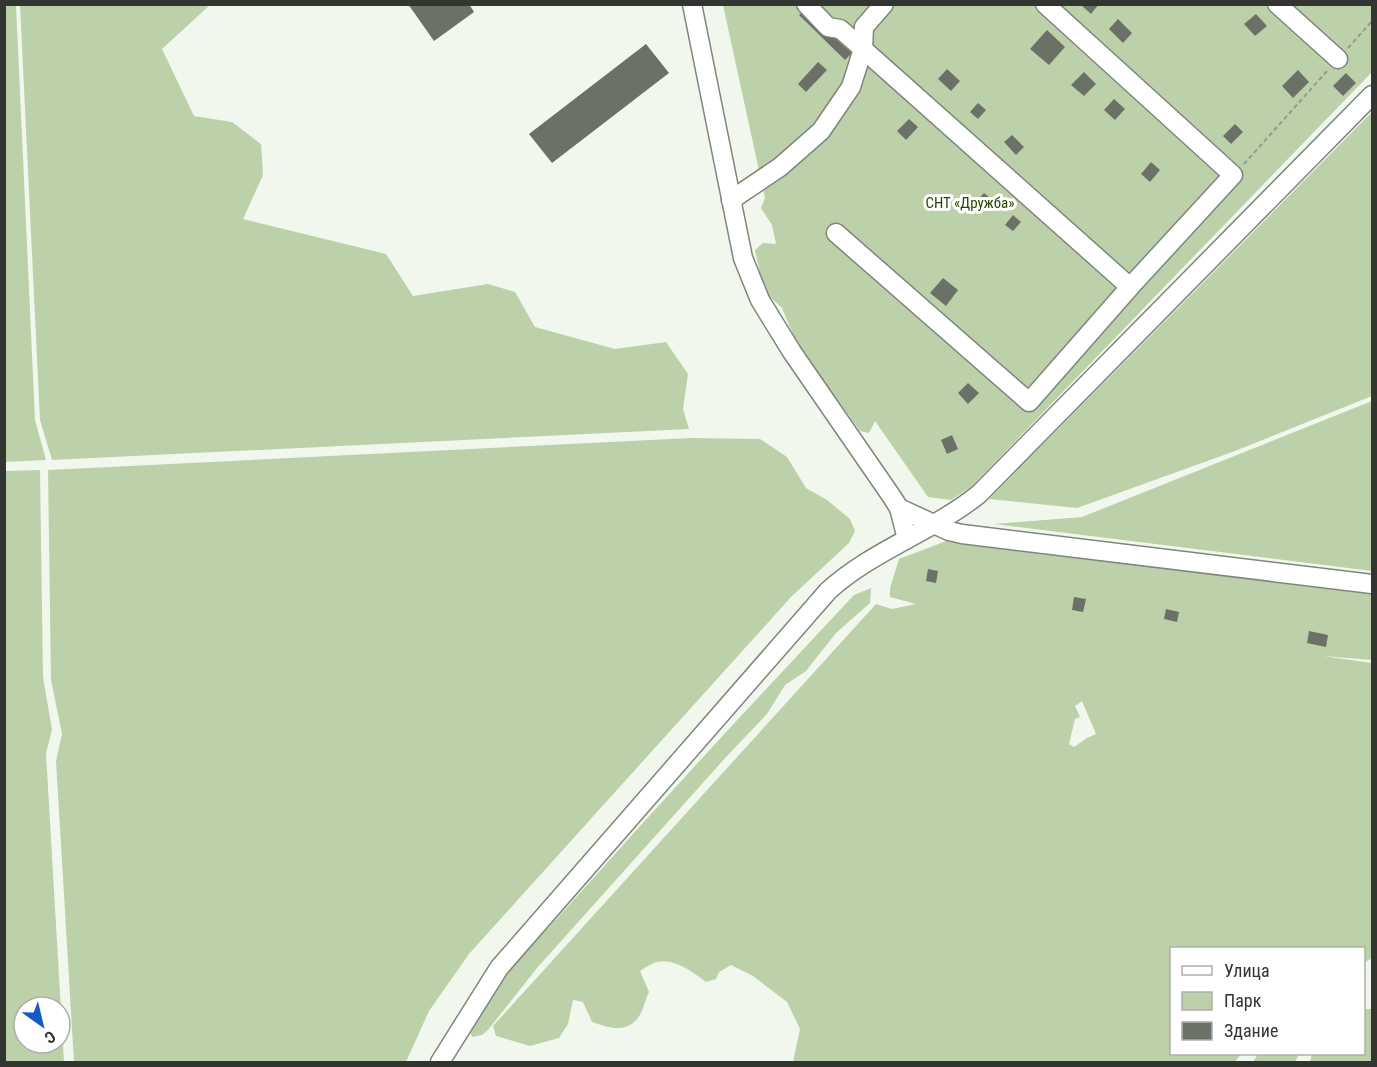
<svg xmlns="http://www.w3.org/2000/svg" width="1377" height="1067" viewBox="0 0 1377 1067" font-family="'Roboto Condensed',sans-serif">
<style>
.green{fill:#bcd1aa;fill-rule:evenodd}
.building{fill:#6c7167}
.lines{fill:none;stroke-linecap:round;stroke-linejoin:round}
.minor-casing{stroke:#80867c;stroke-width:21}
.path{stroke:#949990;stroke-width:2;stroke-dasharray:4.5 3;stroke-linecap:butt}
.minor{stroke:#fff;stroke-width:18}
.labels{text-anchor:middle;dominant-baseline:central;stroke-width:6;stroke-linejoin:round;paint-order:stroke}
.park-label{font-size:15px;fill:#294400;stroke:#fff}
</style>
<rect width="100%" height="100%" fill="#f1f7ec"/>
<g class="green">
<polygon points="4,5 16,5 35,420 46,460 5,462"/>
<polygon points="20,5 210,5 162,49 194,116 232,122 261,144 263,175 243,219 386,254 413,296 488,284 515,292 535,327 615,349 666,342 688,374 683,409 689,429 52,460 40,420"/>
<polygon points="723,5 1372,5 1372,72 972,486 951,500 928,497 875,421 869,433 860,431 797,344 782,308 764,291 755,250 763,243 776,244 772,225 761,208 765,198"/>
<polygon points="1372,112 1372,396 1235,451 1077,508 989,499"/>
<polygon points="1372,401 1372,571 994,524 1082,517"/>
<polygon points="691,438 760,439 787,457 806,488 827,500 850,519 855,531 849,543 791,597 469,954 429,1011 406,1062 74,1062 56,761 62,734 51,680 48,470"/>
<path d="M40,470L43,677L52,730L46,753L64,1062H5V471ZM24,1007H60V1043H24Z"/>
<path d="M949,540L1063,551L1372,593V660L1323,656L1372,663V958L1364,963V948H1172V1054H1241L1235,1062H793L800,1029L787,1002L753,976L731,965L719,972L716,979L706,982C692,972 675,958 657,962C652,963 645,968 640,971L649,992C645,1000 643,1012 637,1019C625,1034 606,1027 592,1022L583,1002L573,1000L568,1024L559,1038L530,1046L496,1036L493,1026L876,604L892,609L916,604L890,597V588L899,559ZM1082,701L1096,734L1087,738L1074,747L1069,744L1075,719L1080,717L1075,706Z"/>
<path d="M871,588L870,603L836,633L806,671L785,685L767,714L727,756L537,968L488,1030L482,1035L472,1037L469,1028C492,983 545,933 579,894C669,793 761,694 854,595Z"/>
<polygon points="1364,1006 1365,1009 1372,1009 1372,1062 1310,1062 1312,1054 1364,1054"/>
<polygon points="1258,1054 1299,1054 1295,1062 1253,1062"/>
</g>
<g class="building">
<polygon points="408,4 469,4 474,12 434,41"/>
<polygon points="1080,4 1099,4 1091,14"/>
<polygon points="806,8 852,53 845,60 799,15"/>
<polygon points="1256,14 1267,26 1255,36 1244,24"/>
<polygon points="1118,19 1132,33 1123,43 1109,29"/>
<polygon points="1047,30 1065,47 1049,65 1030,49"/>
<polygon points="646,44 669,73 552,163 529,134"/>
<polygon points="818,62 827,70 806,92 798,84"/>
<polygon points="947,69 960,81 951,91 938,79"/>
<polygon points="1298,70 1309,82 1293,98 1282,86"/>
<polygon points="1084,72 1096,84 1084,96 1071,85"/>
<polygon points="1346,73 1356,83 1343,96 1333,86"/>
<polygon points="1114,99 1125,109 1115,120 1104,110"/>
<polygon points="978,103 986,110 978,119 970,112"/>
<polygon points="909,119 918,127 906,140 897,131"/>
<polygon points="1235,124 1243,132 1231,144 1223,136"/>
<polygon points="1012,135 1024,147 1016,155 1004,142"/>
<polygon points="1151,162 1160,170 1150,182 1141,174"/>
<polygon points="984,193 995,202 986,211 976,202"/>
<polygon points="1013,215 1021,222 1013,231 1005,225"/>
<polygon points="943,278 958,290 946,306 930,293"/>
<polygon points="968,383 979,393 968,404 958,393"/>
<polygon points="952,435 958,449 947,454 941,440"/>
<polygon points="928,569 938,571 936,583 926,581"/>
<polygon points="1074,597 1086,599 1083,612 1072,610"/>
<polygon points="1166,609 1179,612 1177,622 1164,619"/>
<polygon points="1309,631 1328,635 1326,647 1307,643"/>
</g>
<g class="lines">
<defs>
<g id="minor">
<polyline points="692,4 743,258 760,300 792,352 892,497 899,508 907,539"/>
<polyline points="806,4 828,27 840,29 863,49 1130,287"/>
<polyline points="1277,4 1338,59"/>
<polyline points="731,200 780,167 821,131 851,87 863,49 864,27 884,4"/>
<polyline points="836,233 1029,402 1130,287 1233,175 1045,4"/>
<polyline points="899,508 949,531 962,534 1372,584"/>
<path d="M440,1062L499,968L828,591C873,550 932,532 979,494L1372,95"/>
</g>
</defs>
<use href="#minor" class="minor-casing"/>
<g class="path">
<polyline points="1348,48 1372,21"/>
<polyline points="1244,164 1328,70"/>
</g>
<use href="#minor" class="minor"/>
</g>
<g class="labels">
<g class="park-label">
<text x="970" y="203">СНТ «Дружба»</text>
</g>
</g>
<rect width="1377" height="1067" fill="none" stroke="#323530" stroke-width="12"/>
<rect x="1170" y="947" width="195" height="108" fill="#ffffff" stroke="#adaeac" stroke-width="1.5"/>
<rect x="1182" y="966" width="30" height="9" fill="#ffffff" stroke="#adaeac" stroke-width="1.5"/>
<text x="1224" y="977" font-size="18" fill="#323530">Улица</text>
<rect x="1182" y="992" width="30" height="18" fill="#bcd1aa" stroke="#adaeac" stroke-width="1.5"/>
<text x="1224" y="1007" font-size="18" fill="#323530">Парк</text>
<rect x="1182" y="1022" width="30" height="18" fill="#6c7167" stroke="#adaeac" stroke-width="1.5"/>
<text x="1224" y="1037" font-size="18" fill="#323530">Здание</text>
<g transform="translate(42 1025) rotate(146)"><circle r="28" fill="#ffffff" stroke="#adaeac" stroke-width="1.5"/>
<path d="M0-4.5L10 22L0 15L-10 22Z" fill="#145ac4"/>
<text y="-9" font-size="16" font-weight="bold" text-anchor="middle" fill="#323530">С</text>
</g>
</svg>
